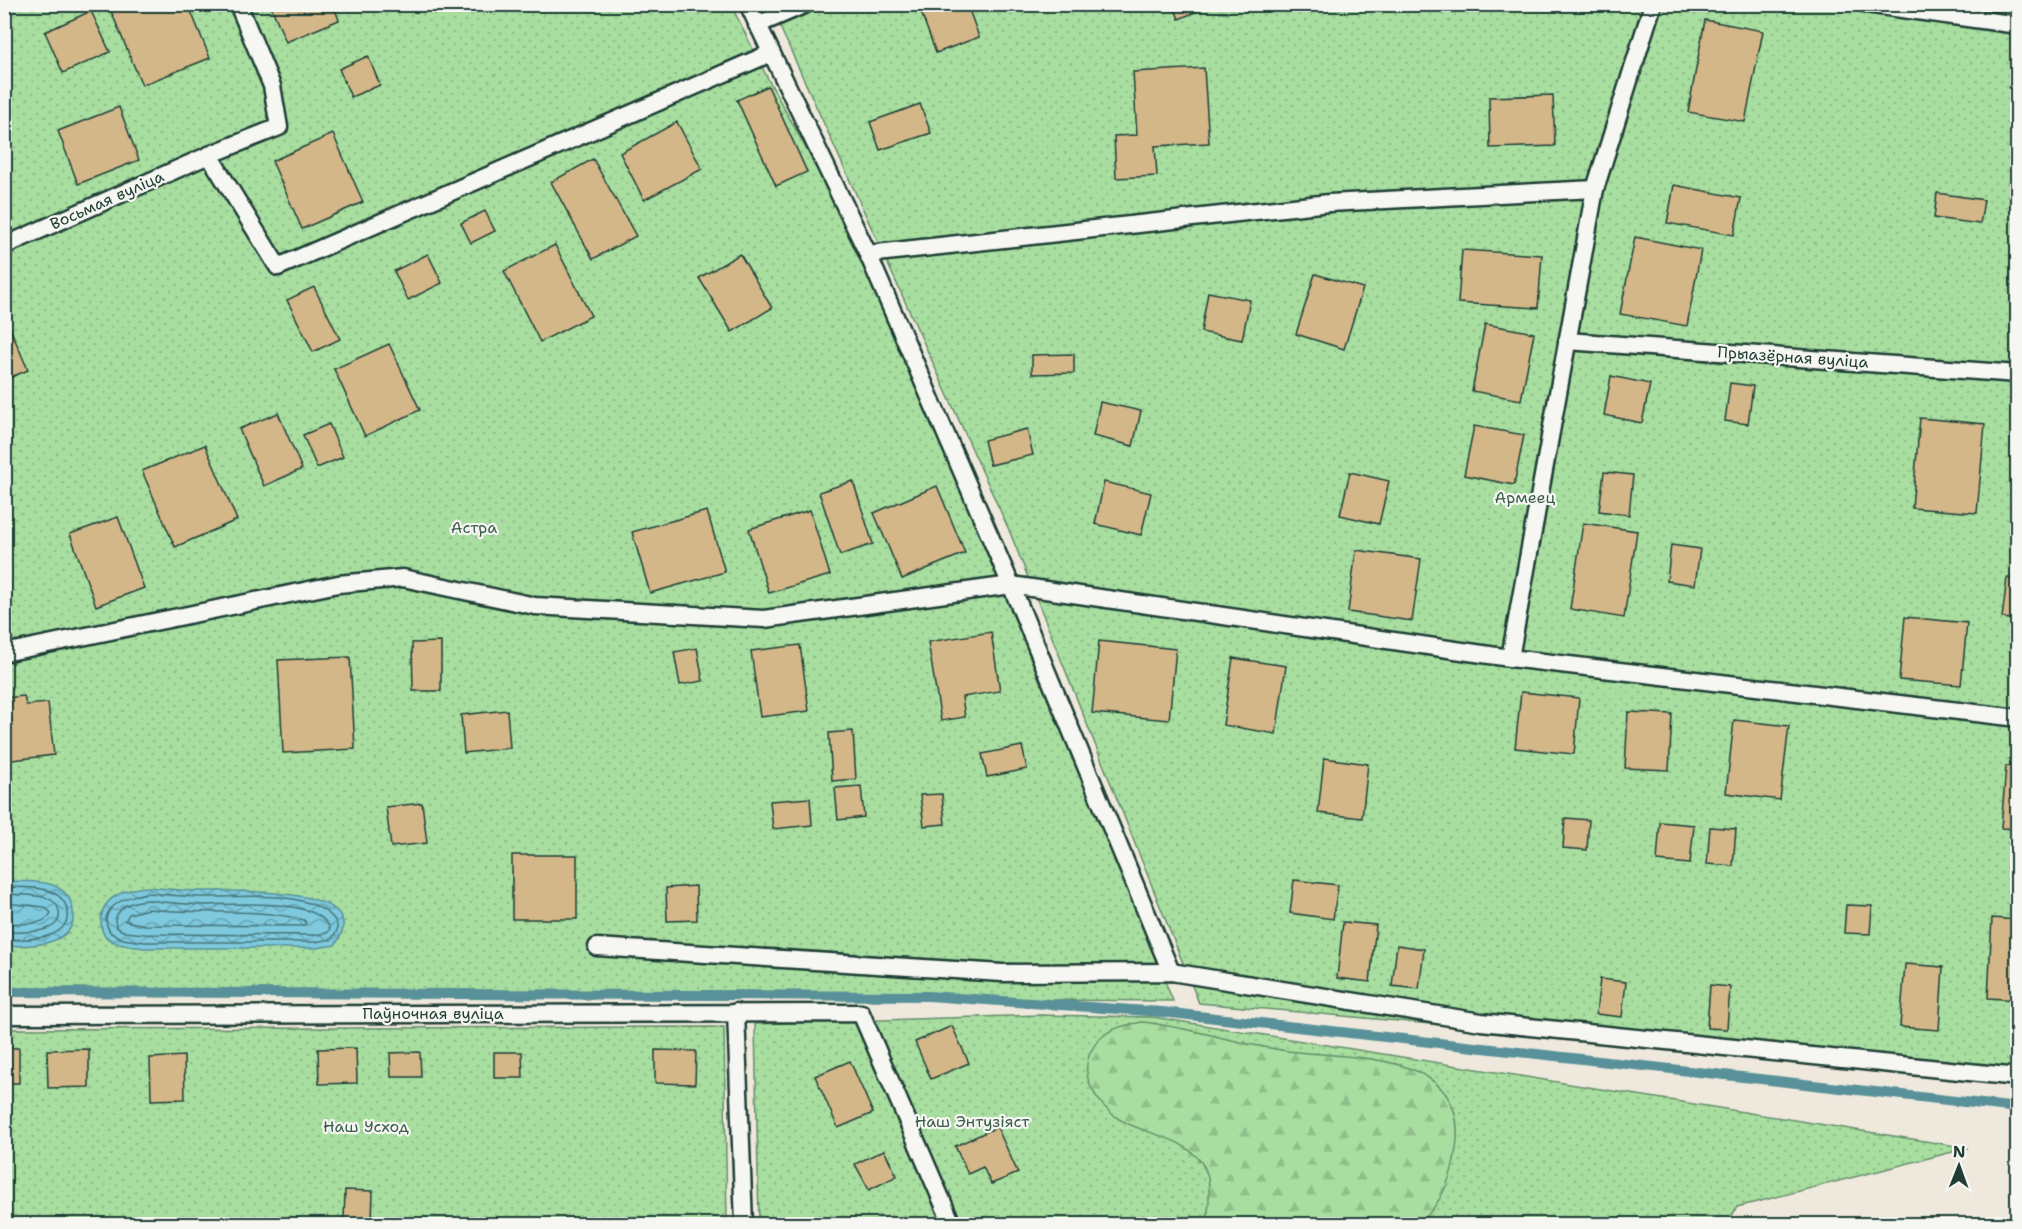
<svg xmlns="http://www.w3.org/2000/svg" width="2022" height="1229" viewBox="0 0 2022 1229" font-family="'Shantell Sans',sans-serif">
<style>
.grass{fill:url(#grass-dots);stroke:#648e6a;stroke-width:1.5}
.forest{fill:url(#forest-firs);stroke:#648e6a;stroke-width:1.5}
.water{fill:url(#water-waves);stroke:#589199;stroke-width:1.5}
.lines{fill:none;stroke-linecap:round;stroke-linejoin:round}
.shore{stroke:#457578;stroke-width:1.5}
.stream{stroke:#589199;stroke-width:10}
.building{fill:#d3b788;stroke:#1f3d34;stroke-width:1.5}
.service-casing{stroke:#1f3d34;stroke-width:21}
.service{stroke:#f6f6f2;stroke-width:16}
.labels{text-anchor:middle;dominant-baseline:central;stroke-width:4.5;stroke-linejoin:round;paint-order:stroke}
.street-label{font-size:16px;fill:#1f3d34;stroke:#f6f6f2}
.park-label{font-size:16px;fill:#3a5d4a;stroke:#f6f6f2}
</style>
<defs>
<pattern id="grass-dots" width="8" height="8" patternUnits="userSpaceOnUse" patternTransform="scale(1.5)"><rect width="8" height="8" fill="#a8dea0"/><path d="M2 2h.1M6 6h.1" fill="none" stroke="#90bf8a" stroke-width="1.8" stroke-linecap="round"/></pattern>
<pattern id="forest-firs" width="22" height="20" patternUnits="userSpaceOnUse" patternTransform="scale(1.5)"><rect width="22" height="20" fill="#a8dea0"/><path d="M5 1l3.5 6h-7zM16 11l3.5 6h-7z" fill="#90bf8a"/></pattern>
<pattern id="water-waves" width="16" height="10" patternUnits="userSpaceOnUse" patternTransform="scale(1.5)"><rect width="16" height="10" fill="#7ec9dd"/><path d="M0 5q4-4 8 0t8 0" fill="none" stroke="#67a4b4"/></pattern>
</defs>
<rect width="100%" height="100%" fill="#efe9dd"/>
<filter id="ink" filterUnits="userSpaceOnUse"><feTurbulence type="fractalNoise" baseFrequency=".0167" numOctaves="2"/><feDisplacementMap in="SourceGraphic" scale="12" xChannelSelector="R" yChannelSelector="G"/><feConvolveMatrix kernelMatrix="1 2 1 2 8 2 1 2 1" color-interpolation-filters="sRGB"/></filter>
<g filter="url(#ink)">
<g class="grass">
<polygon points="5,5 731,5 768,79 886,295 1173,1001 5,992"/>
<polygon points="770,5 2017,5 2017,1077 1199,1003 1009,530"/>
<polygon points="1039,1015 1153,1017 1968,1148 1737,1207 1727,1224 759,1224 755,1024"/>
<polygon points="724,1027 727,1224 5,1224 4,1029"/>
</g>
<path class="forest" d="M1142,1022C1190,1027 1234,1043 1281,1050C1345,1060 1471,1046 1456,1149C1452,1179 1441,1204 1419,1224H1207C1208,1205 1214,1179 1201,1162C1171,1123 1118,1142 1091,1087C1086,1076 1085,1064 1090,1053C1101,1030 1119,1026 1142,1022Z"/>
<g class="water">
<path d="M4,881C20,882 41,880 55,886C65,891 72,900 73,911C78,947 27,946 5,946Z"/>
<path d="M149,887C167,889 185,891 204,891C230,892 379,884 335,945L316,948H144C132,946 117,946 107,938C102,934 101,928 101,921C101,896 128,888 149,887Z"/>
</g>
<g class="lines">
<g class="shore">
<path d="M4,887C19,888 38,886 52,892C59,895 65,901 67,909C73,942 24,939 4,940"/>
<path d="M149,893C168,895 186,897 205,897C240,898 308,888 334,919C340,927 337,933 331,939L315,942H144L123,939L111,933C93,908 130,894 149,893Z"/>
<path d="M4,894C18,895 34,894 47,898C53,900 58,905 59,911C64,936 18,932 4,932"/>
<path d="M149,900C167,903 185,904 204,905C231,905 319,896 330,929L327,933L314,935L145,934L125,932L116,927L115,919C121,904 133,901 149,900Z"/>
<path d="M4,903L45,907L51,913C44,928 18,923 4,923"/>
<path d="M148,909C200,915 254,907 304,920L306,923L303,926L145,925L125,921L129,914Z"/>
</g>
<polyline class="stream" points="4,992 928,996 1162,1012 2018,1108"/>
</g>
<g class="building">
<polygon points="126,4 188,4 210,58 142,85 111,11"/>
<polygon points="270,4 333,4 339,20 286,42"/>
<polygon points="692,4 713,4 695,12"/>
<polygon points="918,4 967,4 979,37 936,53"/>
<polygon points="1173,4 1206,4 1207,7 1179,19"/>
<polygon points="91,11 110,52 63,73 45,32"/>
<polygon points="1705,20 1763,31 1745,122 1688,112"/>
<polygon points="368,56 380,85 351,97 339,69"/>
<polygon points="1204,68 1209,143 1155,146 1157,176 1116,178 1114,136 1137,135 1133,72"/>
<polygon points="768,86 807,172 776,186 737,100"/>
<polygon points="1553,95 1555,146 1490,148 1489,97"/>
<polygon points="920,104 931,133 880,150 870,122"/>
<polygon points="119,107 139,160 78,184 58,131"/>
<polygon points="677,122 702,169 644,200 620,153"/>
<polygon points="333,134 363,202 302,229 272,161"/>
<polygon points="593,159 636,236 593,259 551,182"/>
<polygon points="1674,185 1741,198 1734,235 1667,223"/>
<polygon points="1937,193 1984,200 1980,224 1934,218"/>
<polygon points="485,211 495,231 471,243 461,223"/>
<polygon points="1635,237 1701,250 1687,326 1620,314"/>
<polygon points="555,245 591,316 540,342 504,271"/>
<polygon points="1462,250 1542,255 1538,308 1458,303"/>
<polygon points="428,254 442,283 408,300 394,271"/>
<polygon points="740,254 772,308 732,332 699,278"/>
<polygon points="1315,274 1363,288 1344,349 1296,334"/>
<polygon points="314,287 340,339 313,352 287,300"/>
<polygon points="1208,292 1250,300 1242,340 1201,332"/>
<polygon points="4,314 28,370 4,380"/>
<polygon points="1485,324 1534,333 1521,400 1472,391"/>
<polygon points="389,344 420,410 365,436 334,369"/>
<polygon points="1074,354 1074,373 1032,374 1032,355"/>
<polygon points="1611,376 1650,384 1642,423 1604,415"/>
<polygon points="1730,383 1753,386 1748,424 1725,421"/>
<polygon points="1100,402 1141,411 1133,446 1093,436"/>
<polygon points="278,413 302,469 264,486 239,429"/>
<polygon points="1920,418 1985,424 1977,513 1912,508"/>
<polygon points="329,424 343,457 317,468 303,435"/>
<polygon points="1474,426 1524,435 1514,485 1464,475"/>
<polygon points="1027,429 1033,455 990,465 984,440"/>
<polygon points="205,445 237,520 175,547 142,471"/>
<polygon points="1350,472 1389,481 1379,524 1340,515"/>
<polygon points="1604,472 1633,475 1629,515 1599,511"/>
<polygon points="853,481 873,544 840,555 819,492"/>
<polygon points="1104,482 1151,493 1141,535 1095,524"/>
<polygon points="937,486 965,553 902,579 874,513"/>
<polygon points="810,510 830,575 769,593 749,529"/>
<polygon points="707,511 725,572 650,593 632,532"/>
<polygon points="118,517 144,588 96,606 70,534"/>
<polygon points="1583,523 1637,531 1624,618 1570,609"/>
<polygon points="1671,545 1700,549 1695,585 1667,581"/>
<polygon points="1356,550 1421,559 1412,621 1348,612"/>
<polygon points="2007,578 2018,579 2018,620 2002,618"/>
<polygon points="1905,617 1967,623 1961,685 1899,680"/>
<polygon points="991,632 1000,691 962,697 965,717 941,721 928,642"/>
<polygon points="1099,641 1176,649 1169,720 1092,713"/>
<polygon points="441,642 441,691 413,691 412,643"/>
<polygon points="800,645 809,711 760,717 751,651"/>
<polygon points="697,648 703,681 680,685 674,652"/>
<polygon points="350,657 355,749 283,753 278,660"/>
<polygon points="1233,658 1286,666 1276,734 1223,725"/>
<polygon points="1521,692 1579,698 1574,754 1515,748"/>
<polygon points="24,696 26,705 48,703 54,755 4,761 4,698"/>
<polygon points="507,710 510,748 464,753 461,715"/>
<polygon points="1628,712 1672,714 1669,770 1625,768"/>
<polygon points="1734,720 1789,726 1780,800 1726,793"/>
<polygon points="853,731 856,779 832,781 829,733"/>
<polygon points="1022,746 1027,769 987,777 982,754"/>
<polygon points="1324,758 1368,764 1362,818 1318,813"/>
<polygon points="2006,766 2018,767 2018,829 2001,828"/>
<polygon points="861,786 864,817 838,820 835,788"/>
<polygon points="942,794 945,824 924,826 920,795"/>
<polygon points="810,798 812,825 773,829 770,801"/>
<polygon points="422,803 427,843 391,847 386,807"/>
<polygon points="1565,818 1589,820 1587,850 1563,848"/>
<polygon points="1660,822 1694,825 1690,864 1657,861"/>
<polygon points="1710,827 1736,829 1733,866 1707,864"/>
<rect x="512" y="855" width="65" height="64"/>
<polygon points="1294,880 1338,885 1333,919 1290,913"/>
<polygon points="696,886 697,920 667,921 666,888"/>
<polygon points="1846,905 1872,906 1870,934 1844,933"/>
<polygon points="1992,918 2018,920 2018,1000 1988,998"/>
<polygon points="1343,922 1376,925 1370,982 1337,978"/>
<polygon points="1397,945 1424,949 1419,989 1392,986"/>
<polygon points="1905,964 1943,967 1939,1030 1900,1027"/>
<polygon points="1600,979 1626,982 1622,1017 1596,1014"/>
<polygon points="1710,985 1730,987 1727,1029 1707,1028"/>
<polygon points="952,1026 969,1063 931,1079 915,1042"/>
<rect x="4" y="1048" width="15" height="35"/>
<polygon points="356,1048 357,1083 319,1084 318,1049"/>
<polygon points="89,1049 89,1087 48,1088 47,1050"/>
<polygon points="655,1050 696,1051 695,1084 655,1083"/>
<polygon points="420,1052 421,1077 391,1077 390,1053"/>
<polygon points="494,1052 522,1052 523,1078 494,1078"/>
<polygon points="184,1056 185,1099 151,1100 150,1058"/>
<polygon points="850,1061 873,1113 838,1128 815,1076"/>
<polygon points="997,1127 1018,1173 991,1184 983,1167 968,1174 955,1146"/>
<polygon points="884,1150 897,1176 869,1190 855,1164"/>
<polygon points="345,1190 373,1191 372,1221 344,1221"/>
</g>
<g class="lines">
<defs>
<g id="service">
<polyline points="238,4 272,86 279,127 209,155 278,267 771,53"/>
<polyline points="748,4 868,254 1011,585 1171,972"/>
<polyline points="1866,4 2018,25"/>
<polyline points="757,25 806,4"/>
<polyline points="4,246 209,155"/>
<polyline points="868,254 1329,203 1595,189"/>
<polyline points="1567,341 2018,374"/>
<polyline points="4,653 338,584 403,578 535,606 764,619 1011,585 1510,658 2018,718"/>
<polyline points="1510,658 1595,189 1653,4"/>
<polyline points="597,947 1002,973 1171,972 1481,1022 2018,1077"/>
<polyline points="736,1012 744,1224"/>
<polyline points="4,1015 861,1013 952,1224"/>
</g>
</defs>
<use href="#service" class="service-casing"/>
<use href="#service" class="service"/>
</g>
</g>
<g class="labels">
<g class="street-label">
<text transform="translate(107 200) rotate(-24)">Восьмая вуліца</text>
<text transform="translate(1793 357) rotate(4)">Прыазёрная вуліца</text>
<text x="433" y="1013">Паўночная вуліца</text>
</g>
<g class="park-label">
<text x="1525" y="497">Армеец</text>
<text x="474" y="527">Астра</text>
<text x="972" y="1121">Наш Энтузіяст</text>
<text x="366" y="1126">Наш Усход</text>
</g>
</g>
<rect width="2022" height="1229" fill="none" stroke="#f6f6f2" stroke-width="24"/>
<rect x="12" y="12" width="1998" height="1205" fill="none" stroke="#1f3d34" stroke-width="2" filter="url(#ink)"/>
<g transform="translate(1959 1166) rotate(1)" stroke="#f6f6f2" stroke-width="4.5" paint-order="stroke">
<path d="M0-4.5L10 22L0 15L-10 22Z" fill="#1f3d34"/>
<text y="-9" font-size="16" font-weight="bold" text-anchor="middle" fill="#1f3d34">N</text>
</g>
</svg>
